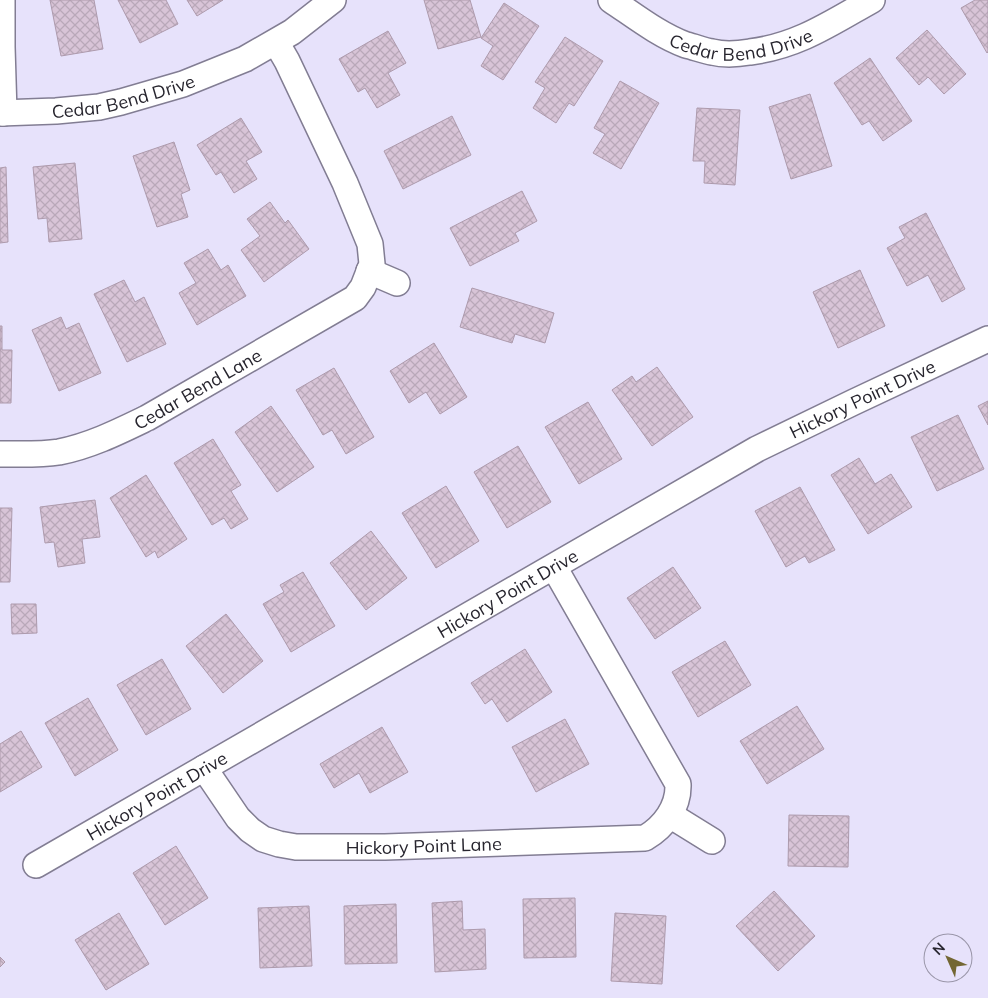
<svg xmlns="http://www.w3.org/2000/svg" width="988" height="998" viewBox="0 0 988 998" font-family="Mulish,sans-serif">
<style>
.building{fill:url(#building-cross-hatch);stroke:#ad9aac}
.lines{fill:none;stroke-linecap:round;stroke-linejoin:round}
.street-casing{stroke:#827d93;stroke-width:28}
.street{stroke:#fff;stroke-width:25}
.labels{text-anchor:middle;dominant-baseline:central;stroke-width:4;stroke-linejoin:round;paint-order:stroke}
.street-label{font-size:18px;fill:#27252e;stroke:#e7e2fb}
</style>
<defs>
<pattern id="building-cross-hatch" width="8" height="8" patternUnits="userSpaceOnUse" patternTransform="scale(1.25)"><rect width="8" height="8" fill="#d8c4d7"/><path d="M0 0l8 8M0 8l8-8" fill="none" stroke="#b9a8b9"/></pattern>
</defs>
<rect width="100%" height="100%" fill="#e7e2fb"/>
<g class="building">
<polygon points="50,0 94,0 103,49 61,56"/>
<polygon points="118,0 166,0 178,24 140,43"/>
<polygon points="187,0 223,0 197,16"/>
<polygon points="424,0 470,0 481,37 438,49"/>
<polygon points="975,0 988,0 988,52 987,53 961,8"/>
<polygon points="504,3 539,26 503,80 481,66 493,46 481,38"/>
<polygon points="927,30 966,74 944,94 928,77 919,85 896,58"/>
<polygon points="388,31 406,63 388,73 400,95 377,108 365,88 358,92 339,59"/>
<polygon points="565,37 603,61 574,106 569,103 556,123 533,108 545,88 535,82"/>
<polygon points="870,58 912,121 883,141 869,121 862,125 834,83"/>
<polygon points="620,81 659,103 621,169 593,153 605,134 594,128"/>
<polygon points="810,94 832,166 791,179 769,107"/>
<polygon points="697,108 740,110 735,185 704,183 705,161 693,161"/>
<polygon points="452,116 471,155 403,189 384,151"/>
<polygon points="241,118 262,152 246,161 257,179 234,193 221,172 216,175 197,145"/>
<polygon points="174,142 190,190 181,194 188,217 157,227 133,156"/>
<polygon points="75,163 82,239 49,242 47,218 38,219 33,167"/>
<polygon points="6,167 8,242 0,243 0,168"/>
<polygon points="522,191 537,221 515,233 519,241 470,266 450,228"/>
<polygon points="270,202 285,223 288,220 309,249 264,282 241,250 260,236 247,219"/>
<polygon points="926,213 965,289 942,302 928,275 907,286 887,248 905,238 899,227"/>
<polygon points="208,249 221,270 228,265 246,296 197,325 179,293 196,283 184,263"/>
<polygon points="860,270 885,326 838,348 813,292"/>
<polygon points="124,280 135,302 144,297 166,344 127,362 94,294"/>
<polygon points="472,288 554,313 545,343 515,334 512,343 460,327"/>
<polygon points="61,317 66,329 79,323 101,373 59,391 32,330"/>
<polygon points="0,326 2,326 2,350 12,350 11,403 0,403"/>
<polygon points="434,343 467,397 440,414 426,392 409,403 390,371"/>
<polygon points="657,367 693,417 652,446 612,390 632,376 636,382"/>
<polygon points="334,368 374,437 346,454 332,430 323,435 296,390"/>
<polygon points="988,401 988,425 978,406"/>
<polygon points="588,402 622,459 579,484 545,427"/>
<polygon points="271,406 314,467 277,492 235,432"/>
<polygon points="958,415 984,469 937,491 911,437"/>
<polygon points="213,439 241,485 231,491 248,519 231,529 224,518 212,525 174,463"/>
<polygon points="518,446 551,502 507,528 474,472"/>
<polygon points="859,458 875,484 891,474 912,507 868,534 831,475"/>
<polygon points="146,475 187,539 158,558 155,551 146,557 110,498"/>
<polygon points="446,486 479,541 436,568 402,513"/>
<polygon points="800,487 835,550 809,563 805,556 786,567 755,511"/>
<polygon points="95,500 100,537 82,539 85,563 58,567 54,542 45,543 40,507"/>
<polygon points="0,508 12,508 10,582 0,582"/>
<polygon points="371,531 407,578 366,610 330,563"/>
<polygon points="673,567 701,608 655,639 627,598"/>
<polygon points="303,572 335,626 291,652 263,604 284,592 280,585"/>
<polygon points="11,604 36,604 37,633 12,634"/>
<polygon points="226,614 263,661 223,693 186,646"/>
<polygon points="725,641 751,685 698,717 672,672"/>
<polygon points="525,649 552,692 507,722 492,699 485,704 471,683"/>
<polygon points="162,659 191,709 146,735 117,685"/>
<polygon points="88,698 118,750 75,776 45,723"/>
<polygon points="797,706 824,749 767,784 740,741"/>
<polygon points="565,719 589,764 536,792 512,747"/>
<polygon points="382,727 408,772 370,793 359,773 334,788 320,764"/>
<polygon points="21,731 42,767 0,792 0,744"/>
<polygon points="789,815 849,816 848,867 788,866"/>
<polygon points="176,846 208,898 165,925 133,873"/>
<polygon points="774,891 815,936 778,971 736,926"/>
<polygon points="575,898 576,957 524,958 523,899"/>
<polygon points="462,901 463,930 485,929 486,969 435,972 432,903"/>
<polygon points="396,904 397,963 345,964 344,906"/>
<polygon points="309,906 312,966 260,968 258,908"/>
<polygon points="119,913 149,964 106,990 75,940"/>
<polygon points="615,913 666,916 662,984 611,981"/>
<polygon points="0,957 5,962 0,967"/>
</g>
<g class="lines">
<defs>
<g id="street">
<polyline points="2,0 2,47 4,113"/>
<path id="s1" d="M611,0C635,16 659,35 686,45C695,47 704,51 712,52C724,55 738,54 750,52C798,46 831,23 872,0"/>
<path id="s2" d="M0,113L56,111L99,107L121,102L183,84L245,59L292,32L333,0"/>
<polyline points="369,271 397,283"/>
<path id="s3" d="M0,454C20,454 40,455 59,452C90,446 118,432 147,418L355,298L363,287L372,264L370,244L345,183L287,61L276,42"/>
<path id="s4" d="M204,768L238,818L250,830L263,839L279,844L296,847H385L645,838C664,827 679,807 678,784L554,567"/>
<polyline points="670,815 712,841"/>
<path id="s5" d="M36,865L757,449L854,402L988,339"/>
</g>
</defs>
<use href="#street" class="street-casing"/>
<use href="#street" class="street"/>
</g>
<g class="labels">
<g class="street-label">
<text stroke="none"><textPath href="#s1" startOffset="144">Cedar Bend Drive</textPath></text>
<text stroke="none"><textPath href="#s2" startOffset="125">Cedar Bend Drive</textPath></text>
<text stroke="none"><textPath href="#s3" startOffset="212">Cedar Bend Lane</textPath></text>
<text stroke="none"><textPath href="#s5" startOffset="949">Hickory Point Drive</textPath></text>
<text stroke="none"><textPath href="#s5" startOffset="544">Hickory Point Drive</textPath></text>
<text stroke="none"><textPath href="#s5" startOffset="139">Hickory Point Drive</textPath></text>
<text stroke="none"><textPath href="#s4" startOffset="255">Hickory Point Lane</textPath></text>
</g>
</g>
<g transform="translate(948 958) rotate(315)"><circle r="24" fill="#e7e2fb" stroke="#9a96a9"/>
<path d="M0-4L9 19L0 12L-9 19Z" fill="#736633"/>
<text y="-8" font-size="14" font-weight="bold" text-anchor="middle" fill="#27252e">N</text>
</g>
</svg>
